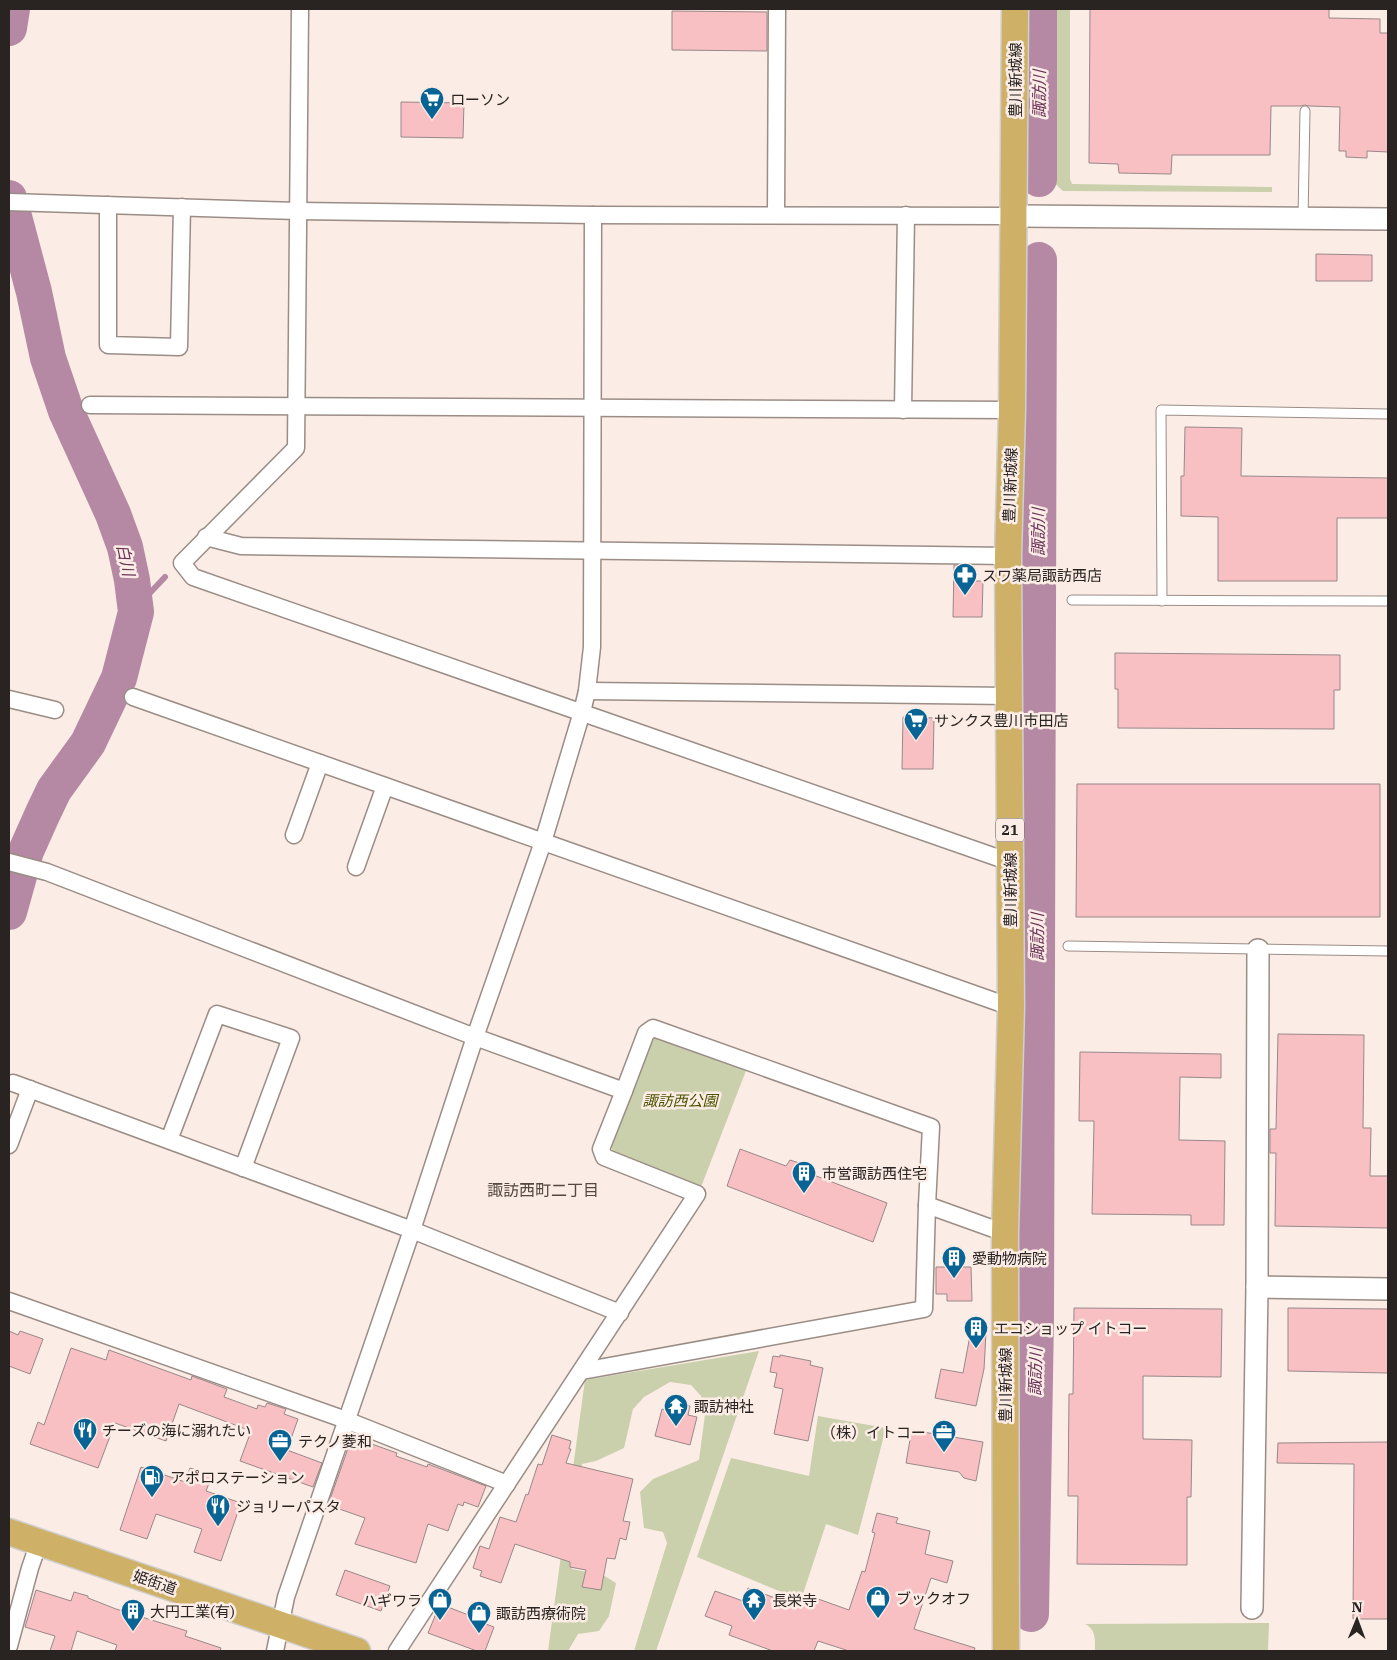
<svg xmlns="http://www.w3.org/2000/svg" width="1397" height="1660" viewBox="0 0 1397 1660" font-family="'IBM Plex Serif','Noto Sans JP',serif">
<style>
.green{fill:#cacfac}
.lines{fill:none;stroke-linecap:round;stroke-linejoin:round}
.stream{stroke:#b589a4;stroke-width:6}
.river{stroke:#b589a4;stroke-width:36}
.building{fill:#f9c0c4;stroke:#988889}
.service-casing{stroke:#9a8d86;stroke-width:11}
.minor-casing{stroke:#9a8d86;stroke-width:19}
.tertiary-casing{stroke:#9a8d86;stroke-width:24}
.primary-casing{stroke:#d0cfce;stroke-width:29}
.service{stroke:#fff;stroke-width:9}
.minor{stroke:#fff;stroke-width:16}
.tertiary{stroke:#fff;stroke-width:21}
.primary{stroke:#ceb167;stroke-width:26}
.labels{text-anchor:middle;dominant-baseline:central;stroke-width:5;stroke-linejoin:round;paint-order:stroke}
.shield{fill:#fbece5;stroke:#685f5c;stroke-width:1}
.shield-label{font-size:14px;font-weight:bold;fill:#292321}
.street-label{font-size:15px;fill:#292321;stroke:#fbece5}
.poi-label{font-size:15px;fill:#292321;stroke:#fbece5;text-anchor:start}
.park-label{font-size:15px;font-style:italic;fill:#4b5200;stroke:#fbece5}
.water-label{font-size:16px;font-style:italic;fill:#6a3158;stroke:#fbece5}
.neighbourhood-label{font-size:16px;fill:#534842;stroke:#fbece5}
</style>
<rect width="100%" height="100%" fill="#fbece5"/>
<g class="green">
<polygon points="1046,9 1070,9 1070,179 1072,184 1272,187 1272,192 1063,191 1046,175"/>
<polygon points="659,1035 747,1068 701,1187 614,1154 610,1143 649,1039"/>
<polygon points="759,1351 656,1651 634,1651 667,1543 663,1532 644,1528 640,1492 653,1479 699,1460 705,1415 701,1396 691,1385 670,1382 644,1397 633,1409 624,1448 596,1461 582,1464 568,1557 572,1569 603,1575 616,1583 609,1616 599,1631 578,1634 568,1651 548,1651 585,1380"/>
<polygon points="818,1416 886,1428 858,1535 826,1524 801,1600 697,1557 731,1458 809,1476"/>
<path d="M1269,1623L1268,1651H1095C1095,1640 1096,1629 1085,1624Z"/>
</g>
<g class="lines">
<polyline class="stream" points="136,612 148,595 165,577"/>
<g class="river">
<polyline points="9,28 12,9"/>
<polyline points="1039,179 1039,9"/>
<polyline points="9,198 34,292 48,358 66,411 113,514 125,547 132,580 136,612 119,678 88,743 54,790 43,813 26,851 9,912"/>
<polyline points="1031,1614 1036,1317 1039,260"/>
</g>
</g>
<g class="building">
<polygon points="1090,9 1329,9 1329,18 1380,19 1380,33 1388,33 1388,152 1367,151 1367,158 1346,157 1346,151 1339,151 1340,107 1309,106 1305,105 1301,106 1271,106 1270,155 1172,155 1171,174 1119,173 1118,164 1089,163"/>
<polygon points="672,11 767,12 767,51 672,50"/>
<polygon points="401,102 464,103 463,138 401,137"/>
<polygon points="1316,254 1372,255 1372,281 1316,281"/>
<polygon points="1185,427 1242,428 1241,476 1388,478 1388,518 1337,518 1337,581 1218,581 1218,517 1181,516 1181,476 1184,476"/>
<polygon points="954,565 968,565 969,581 983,581 982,617 953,617"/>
<polygon points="1115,653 1340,655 1340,690 1334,690 1334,729 1118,728 1118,689 1115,689"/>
<polygon points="903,717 934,718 933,769 902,769"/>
<polygon points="1077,784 1380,784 1380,917 1076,917"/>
<polygon points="1278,1034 1364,1035 1363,1128 1371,1128 1370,1176 1388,1176 1388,1228 1275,1226 1276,1153 1270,1153 1270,1129 1276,1129"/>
<polygon points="1080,1052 1221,1054 1221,1078 1180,1077 1179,1140 1225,1141 1224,1225 1191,1225 1191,1215 1092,1214 1094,1121 1079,1121"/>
<polygon points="740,1149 786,1166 790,1160 814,1168 811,1174 887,1203 873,1242 727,1186"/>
<polygon points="936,1267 971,1267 972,1301 947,1301 947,1294 936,1294"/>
<polygon points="1074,1308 1222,1309 1221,1377 1143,1376 1143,1439 1192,1440 1191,1497 1187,1497 1187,1565 1077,1564 1078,1496 1068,1496 1069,1394 1073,1394"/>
<polygon points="1288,1308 1388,1309 1388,1373 1288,1371"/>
<polygon points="971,1330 986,1333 984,1369 976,1406 935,1398 941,1369 963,1373"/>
<polygon points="9,1331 18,1335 20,1331 43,1339 30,1374 9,1366"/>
<polygon points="71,1348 106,1360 109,1350 191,1380 192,1376 227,1389 224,1397 257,1409 258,1405 265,1407 267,1403 286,1409 284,1414 298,1419 287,1450 322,1463 313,1487 240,1461 251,1431 179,1404 166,1441 115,1423 98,1468 30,1444 38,1422 44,1425"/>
<polygon points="780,1355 811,1361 810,1365 823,1368 808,1441 774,1434 783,1389 774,1387 777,1373 770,1372 773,1356 780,1357"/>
<polygon points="673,1401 690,1406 688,1415 697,1417 690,1445 655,1436 662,1409 670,1412"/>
<polygon points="917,1431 983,1442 976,1481 964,1478 959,1472 906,1463 911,1434 916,1435"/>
<polygon points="552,1435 571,1441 569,1449 571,1449 566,1463 633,1479 623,1521 630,1522 626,1540 620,1538 615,1559 607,1558 601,1590 582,1587 586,1570 570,1567 570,1562 515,1544 501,1583 480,1576 482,1571 473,1568 480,1546 489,1549 500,1517 516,1522 526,1494 528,1495 538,1464 542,1465"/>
<polygon points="352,1437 397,1453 396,1456 427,1467 428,1464 486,1486 478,1507 464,1502 463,1506 458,1504 448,1531 428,1524 416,1563 355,1544 365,1518 328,1505"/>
<polygon points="1388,1442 1388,1619 1353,1619 1354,1464 1277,1463 1278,1443"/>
<polygon points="141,1467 185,1482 190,1468 212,1475 206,1491 241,1503 221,1561 194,1552 202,1529 156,1514 147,1539 120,1530"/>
<polygon points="877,1513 898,1518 896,1523 930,1531 925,1554 953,1561 947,1583 931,1578 914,1629 975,1648 974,1651 849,1651 818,1641 814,1651 773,1651 729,1635 732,1626 705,1616 715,1591 743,1601 748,1588 802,1608 807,1595 849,1610 862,1571 865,1572 875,1533 872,1532"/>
<polygon points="345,1570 390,1586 381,1611 336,1595"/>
<polygon points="36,1590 71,1601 74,1592 88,1596 88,1598 116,1609 187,1631 185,1636 221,1648 220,1651 115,1651 117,1645 77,1631 71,1651 50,1651 55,1636 25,1627"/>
<polygon points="440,1604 484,1621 483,1623 494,1627 485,1651 477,1651 428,1633"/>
</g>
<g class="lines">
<defs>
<g id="service">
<polyline points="1303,218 1305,111"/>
<polyline points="1072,600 1388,601"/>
<polyline points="1162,601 1161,410 1388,414"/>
<polyline points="1068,946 1388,951"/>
</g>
<g id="minor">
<polyline points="300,9 296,448 182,563 193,577 1010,862"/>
<polyline points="9,202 298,211 593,215 1014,216"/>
<polyline points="108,205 108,345 179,347 182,207"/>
<polyline points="776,215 777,9"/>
<polyline points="90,405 1012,410"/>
<polyline points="903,410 906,215"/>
<polyline points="206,537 241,546 1008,556"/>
<polyline points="587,691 1010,696"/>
<polyline points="133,697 1011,1007"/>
<polyline points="9,699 55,710"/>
<polyline points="294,835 320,763"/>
<polyline points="9,862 47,872 475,1037 624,1091 646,1033 653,1028 931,1127 927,1205 1005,1233"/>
<polyline points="356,867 385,786"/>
<polyline points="13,1083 412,1230 620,1313"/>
<polyline points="169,1140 217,1014 291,1038 243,1168"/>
<polyline points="9,1145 30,1089"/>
<polyline points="9,1301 346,1420 507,1484"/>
<polyline points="582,1371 924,1309 927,1205"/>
<polyline points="9,1646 30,1568 39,1542"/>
<polyline points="275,1651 286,1597 412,1230 475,1037 543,842 582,712 587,691 592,647 593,215"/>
<polyline points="397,1651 697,1194 604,1157 601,1149 624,1091"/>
</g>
<g id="tertiary">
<polyline points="1014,216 1388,219"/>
<polyline points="1257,1287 1388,1289"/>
<polyline points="1252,1608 1257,1287 1258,950"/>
</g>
<g id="primary">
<polyline points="9,1532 357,1651"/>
<polyline points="1006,1651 1005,1233 1011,1007 1008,556 1012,410 1015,9"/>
</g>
</defs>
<use href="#service" class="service-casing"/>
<use href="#minor" class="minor-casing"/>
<use href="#tertiary" class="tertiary-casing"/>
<use href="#primary" class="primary-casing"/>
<use href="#service" class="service"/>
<use href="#minor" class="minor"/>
<use href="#tertiary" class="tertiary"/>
<use href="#primary" class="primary"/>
</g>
<defs>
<symbol id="supermarket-pin" viewBox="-11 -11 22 30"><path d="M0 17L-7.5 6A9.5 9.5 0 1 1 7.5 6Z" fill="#086494" stroke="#fbece5"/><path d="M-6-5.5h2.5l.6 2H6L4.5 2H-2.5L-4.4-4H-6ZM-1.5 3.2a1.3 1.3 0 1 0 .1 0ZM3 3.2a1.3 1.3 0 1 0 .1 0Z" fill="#fff"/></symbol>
<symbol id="pharmacy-pin" viewBox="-11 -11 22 30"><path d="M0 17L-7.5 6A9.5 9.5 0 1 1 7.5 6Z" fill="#086494" stroke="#fbece5"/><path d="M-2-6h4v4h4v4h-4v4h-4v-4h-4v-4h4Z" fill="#fff"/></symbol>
<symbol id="building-pin" viewBox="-11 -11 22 30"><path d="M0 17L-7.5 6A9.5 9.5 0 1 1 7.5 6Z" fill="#086494" stroke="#fbece5"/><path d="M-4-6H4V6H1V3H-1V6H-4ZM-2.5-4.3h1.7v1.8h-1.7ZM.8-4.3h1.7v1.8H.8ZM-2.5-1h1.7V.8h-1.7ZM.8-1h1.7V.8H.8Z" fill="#fff"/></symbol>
<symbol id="temple-pin" viewBox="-11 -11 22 30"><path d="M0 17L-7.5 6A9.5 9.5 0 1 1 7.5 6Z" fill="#086494" stroke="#fbece5"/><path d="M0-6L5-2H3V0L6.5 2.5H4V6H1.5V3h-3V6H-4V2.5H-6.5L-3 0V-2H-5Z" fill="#fff"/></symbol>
<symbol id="restaurant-pin" viewBox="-11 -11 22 30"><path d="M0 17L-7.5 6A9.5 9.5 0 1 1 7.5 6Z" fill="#086494" stroke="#fbece5"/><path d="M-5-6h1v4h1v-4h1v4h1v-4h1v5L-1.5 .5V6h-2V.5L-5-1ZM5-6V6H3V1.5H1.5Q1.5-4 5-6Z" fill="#fff"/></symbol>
<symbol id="office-pin" viewBox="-11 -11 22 30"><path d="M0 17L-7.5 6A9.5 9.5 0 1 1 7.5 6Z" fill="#086494" stroke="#fbece5"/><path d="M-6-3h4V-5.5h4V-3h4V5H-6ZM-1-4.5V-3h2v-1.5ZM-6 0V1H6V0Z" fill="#fff"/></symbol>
<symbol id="fuel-pin" viewBox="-11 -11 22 30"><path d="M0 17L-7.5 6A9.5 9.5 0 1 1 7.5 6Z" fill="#086494" stroke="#fbece5"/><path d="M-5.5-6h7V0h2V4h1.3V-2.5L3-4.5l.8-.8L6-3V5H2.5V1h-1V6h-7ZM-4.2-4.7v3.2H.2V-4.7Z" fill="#fff"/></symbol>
<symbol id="shop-pin" viewBox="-11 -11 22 30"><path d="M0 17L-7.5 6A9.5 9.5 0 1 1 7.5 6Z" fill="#086494" stroke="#fbece5"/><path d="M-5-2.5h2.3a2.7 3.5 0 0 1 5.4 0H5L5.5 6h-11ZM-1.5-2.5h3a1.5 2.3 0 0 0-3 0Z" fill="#fff"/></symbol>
</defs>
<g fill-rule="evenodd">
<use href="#supermarket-pin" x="418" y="85" width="28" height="38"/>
<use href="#pharmacy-pin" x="951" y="561" width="28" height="38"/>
<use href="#supermarket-pin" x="902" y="706" width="28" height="38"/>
<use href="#building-pin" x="790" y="1159" width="28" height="38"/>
<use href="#building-pin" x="940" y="1244" width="28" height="38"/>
<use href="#building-pin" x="962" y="1314" width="28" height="38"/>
<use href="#temple-pin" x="662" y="1392" width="28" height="38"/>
<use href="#restaurant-pin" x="71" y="1416" width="28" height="38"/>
<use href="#office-pin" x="930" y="1418" width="28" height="38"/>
<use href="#office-pin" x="266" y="1427" width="28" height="38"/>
<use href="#fuel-pin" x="138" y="1463" width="28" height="38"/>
<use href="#restaurant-pin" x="204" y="1492" width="28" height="38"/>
<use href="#shop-pin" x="864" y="1584" width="28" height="38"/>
<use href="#shop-pin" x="426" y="1586" width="28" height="38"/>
<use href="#temple-pin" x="740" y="1586" width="28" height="38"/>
<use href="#building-pin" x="119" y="1597" width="28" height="38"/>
<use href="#shop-pin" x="465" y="1599" width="28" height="38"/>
</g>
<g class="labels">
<rect class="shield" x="996" y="818.5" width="28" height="23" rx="4"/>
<g class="shield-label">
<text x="1010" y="830">21</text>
</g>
<g class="street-label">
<text transform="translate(1015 80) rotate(-90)">豊川新城線</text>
<text transform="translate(1010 485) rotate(-88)">豊川新城線</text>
<text transform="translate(1010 890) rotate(-90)">豊川新城線</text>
<text transform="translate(1005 1385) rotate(-90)">豊川新城線</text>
<text transform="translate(155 1582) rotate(19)">姫街道</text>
</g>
<g class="poi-label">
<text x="450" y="99">ローソン</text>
<text x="982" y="575">スワ薬局諏訪西店</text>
<text x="934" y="720">サンクス豊川市田店</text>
<text x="822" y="1173">市営諏訪西住宅</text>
<text x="972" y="1258">愛動物病院</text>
<text x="994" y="1328">エコショップ イトコー</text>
<text x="694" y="1406">諏訪神社</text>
<text x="102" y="1430">チーズの海に溺れたい</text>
<text x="926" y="1432" text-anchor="end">（株）イトコー</text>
<text x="298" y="1441">テクノ菱和</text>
<text x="170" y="1477">アポロステーション</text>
<text x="236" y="1506">ジョリーパスタ</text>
<text x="896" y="1598">ブックオフ</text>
<text x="422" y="1600" text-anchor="end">ハギワラ</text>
<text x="772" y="1600">長栄寺</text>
<text x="150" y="1611">大円工業(有)</text>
<text x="496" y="1613">諏訪西療術院</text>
</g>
<g class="park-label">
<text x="680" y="1100">諏訪西公園</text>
</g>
<g class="water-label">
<text transform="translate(1039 94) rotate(-90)">諏訪川</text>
<text transform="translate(1038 532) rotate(-90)">諏訪川</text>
<text transform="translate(126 560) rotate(78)">白川</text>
<text transform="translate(1037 937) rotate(-90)">諏訪川</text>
<text transform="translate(1035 1372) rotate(-89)">諏訪川</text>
</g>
<g class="neighbourhood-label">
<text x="543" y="1190">諏訪西町二丁目</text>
</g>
</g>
<rect width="1397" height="1660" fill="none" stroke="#292321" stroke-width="20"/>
<g transform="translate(1357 1620) rotate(1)" stroke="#fbece5" stroke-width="4" paint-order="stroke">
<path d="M0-4L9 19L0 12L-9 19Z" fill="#292321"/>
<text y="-8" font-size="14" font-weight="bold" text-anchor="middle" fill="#292321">N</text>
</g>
</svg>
